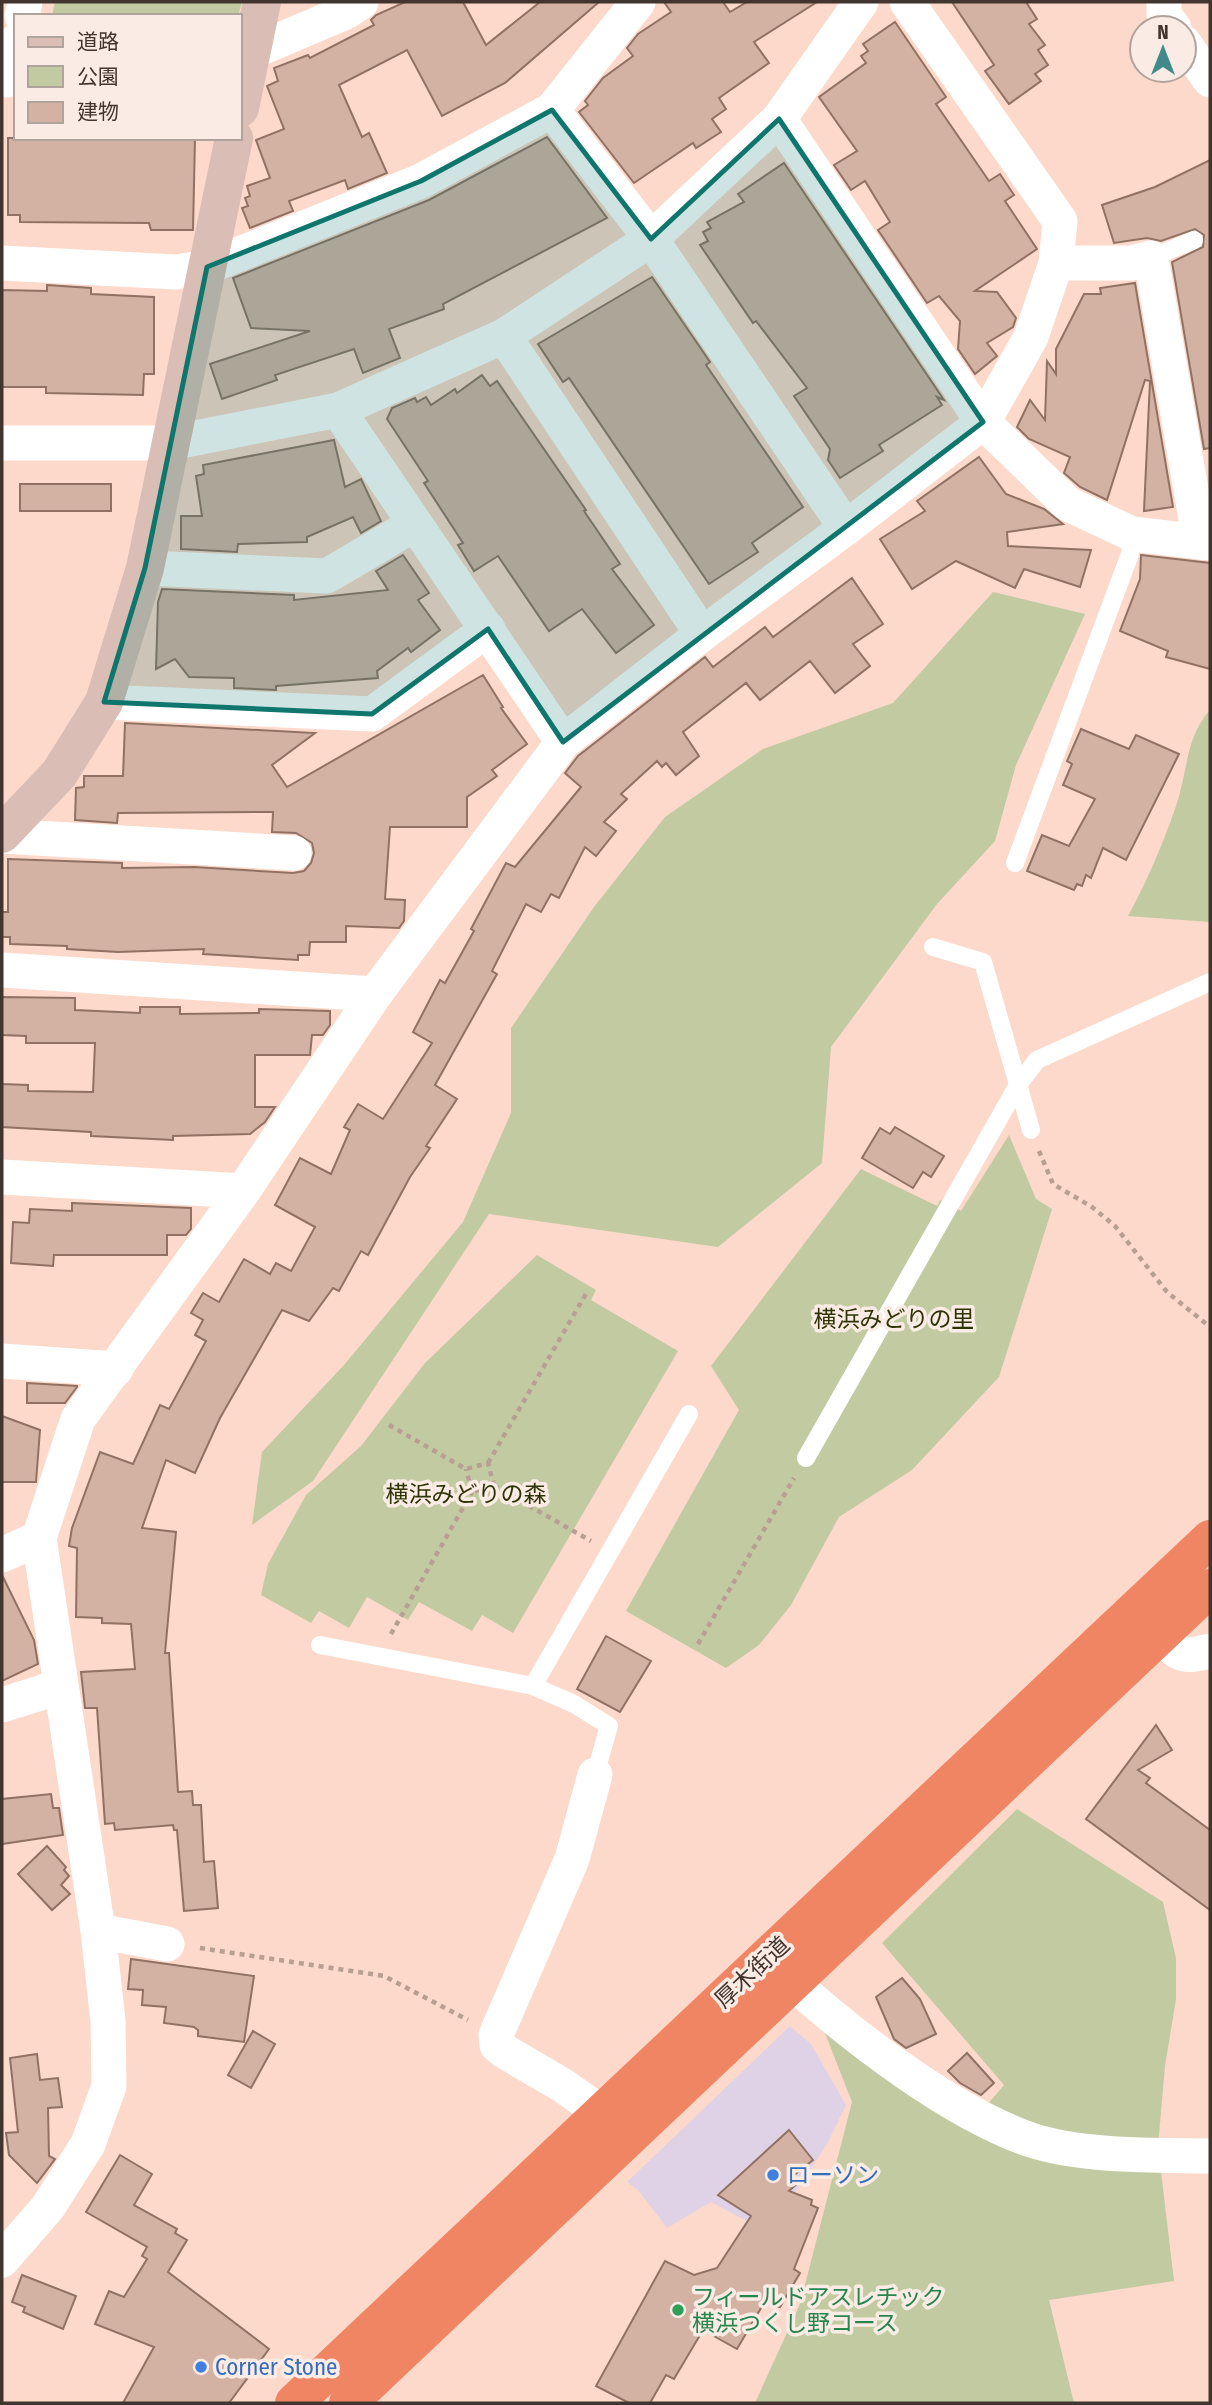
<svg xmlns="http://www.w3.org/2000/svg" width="1212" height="2405" viewBox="0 0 1212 2405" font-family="'Fira Sans Condensed','Noto Sans JP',sans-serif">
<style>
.commercial{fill:#e0d2e6}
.green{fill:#c2caa2}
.building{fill:#d3b2a3;stroke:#907163;stroke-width:2}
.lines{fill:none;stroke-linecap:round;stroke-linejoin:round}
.path{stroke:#b99e92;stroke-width:4.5;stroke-dasharray:5 5;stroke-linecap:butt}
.lane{stroke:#fff;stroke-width:18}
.street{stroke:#fff;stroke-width:35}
.secondary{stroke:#dabdb4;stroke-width:38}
.highway{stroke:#f08563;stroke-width:38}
.marked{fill:#0f766e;fill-opacity:0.2;stroke:#0f766e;stroke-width:5;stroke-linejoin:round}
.shop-dot{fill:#3f7fe0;stroke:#faece5;stroke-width:2.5}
.leisure-dot{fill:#2e9e5b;stroke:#faece5;stroke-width:2.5}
.labels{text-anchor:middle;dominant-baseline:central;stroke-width:7;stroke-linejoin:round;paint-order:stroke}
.park-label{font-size:23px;fill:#2e3406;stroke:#faece5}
.street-label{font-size:23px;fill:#42352f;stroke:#faece5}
.shop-label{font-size:23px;fill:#366cbe;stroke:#faece5;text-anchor:start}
.leisure-label{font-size:23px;fill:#27864d;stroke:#faece5;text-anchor:start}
</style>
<rect width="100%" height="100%" fill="#fcd9ca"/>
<polygon class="commercial" points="790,2026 811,2044 846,2105 827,2144 769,2233 711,2202 667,2228 638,2190 627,2182"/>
<g class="green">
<polygon points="55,2 242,2 238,16 52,16"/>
<polygon points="993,592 1085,614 1016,765 995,841 937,904 831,1047 822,1163 718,1247 489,1214 313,1481 252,1525 262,1452 344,1365 463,1222 511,1113 511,1028 594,907 665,817 763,749 893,703"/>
<path d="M1210,710V922L1128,916C1147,881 1163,844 1176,806C1188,771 1185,738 1210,710Z"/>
<polygon points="1009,1135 1036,1199 1052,1209 999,1377 912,1470 839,1517 791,1605 759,1645 726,1668 626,1611 739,1410 711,1366 861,1169 937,1206 940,1200 961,1211"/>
<polygon points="537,1255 596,1290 591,1300 678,1351 513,1633 482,1615 472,1631 419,1602 408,1620 367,1597 349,1628 319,1611 311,1623 261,1595 268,1564 306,1495 361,1446 425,1363"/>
<polygon points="1017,1809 1163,1902 1176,1958 1176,1999 1165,2066 1158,2146 1174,2281 1049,2300 1074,2403 755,2403 800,2304 852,2102 823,2028 987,2105 1004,2085 882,1943"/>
</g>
<g class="building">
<polygon points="405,2 463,2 486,45 540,2 599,2 505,83 442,116 407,50 339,85 362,137 369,133 387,173 348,189 345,180 289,201 293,211 250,228 242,208 248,206 245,198 250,196 247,186 270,178 256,140 284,129 267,86 278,81 274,68 308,55 310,58 374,25 371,20 376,15"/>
<polygon points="664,2 723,2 730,12 747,2 817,2 754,42 769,63 719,98 726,109 712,119 721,132 696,148 693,143 634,183 579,112 588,105 585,101 603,78 633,56 627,48 638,34 671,12"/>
<polygon points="952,2 1026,2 1037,19 1029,24 1045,45 1038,50 1048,65 1035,74 1041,81 1009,104 985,71 994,65"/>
<polygon points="895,22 946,97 936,104 989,181 1000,174 1014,195 1005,201 1037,249 975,291 997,292 1016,318 1013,327 987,343 997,356 975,374 958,349 960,321 939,296 927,303 878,230 890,222 865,181 851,190 834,165 857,151 819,97 866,63 861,56 868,51 863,44"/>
<polygon points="547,137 607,218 443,304 444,309 389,329 400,358 363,373 354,349 275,375 277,380 222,399 210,364 310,331 251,328 233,278 429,200"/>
<polygon points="8,138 195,138 193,230 151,230 149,223 20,222 20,215 8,215"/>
<polygon points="1210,160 1210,448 1204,449 1172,262 1203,247 1204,235 1195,229 1161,241 1147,238 1114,243 1102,205 1155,187"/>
<polygon points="784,163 944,400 937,397 942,405 879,445 883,451 840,478 828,460 830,449 794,396 807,388 756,321 753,323 700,245 708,241 703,232 711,228 707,222 744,202 738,194"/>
<polygon points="652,277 710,362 706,365 803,507 752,543 758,552 709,584 569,378 563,382 538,344"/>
<polygon points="1135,283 1173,507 1144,511 1150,381 1145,380 1107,500 1080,487 1064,473 1070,457 1029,439 1017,427 1030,400 1045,420 1047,361 1056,374 1056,349 1084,294 1101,294 1100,288"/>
<polygon points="47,285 91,288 91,294 154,297 154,374 144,374 143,395 46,393 46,387 2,387 2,290 47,291"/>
<polygon points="482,375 490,386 497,381 586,510 584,511 620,564 612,569 654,625 616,653 582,609 549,631 498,556 474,571 458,545 463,543 424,483 428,481 387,419 392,408 415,398 417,402 426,397 431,405 455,389 457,393"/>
<polygon points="334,440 345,487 361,479 381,521 361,533 353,517 307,537 307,542 238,544 237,552 181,549 181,516 202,516 196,476 204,474 203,465"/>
<polygon points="979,457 1006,494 1044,509 1063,524 1007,532 1008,546 1091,550 1080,587 1024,569 1015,588 956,561 912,589 880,539 925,511 917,501"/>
<rect x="20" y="484" width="91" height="27"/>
<polygon points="403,555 429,593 418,600 440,630 411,652 408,648 377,671 378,678 276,686 276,690 234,688 234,678 189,677 175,659 156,669 158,602 162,589 294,595 294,600 388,590 376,571"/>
<polygon points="1141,555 1210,563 1210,669 1166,657 1168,651 1120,631 1140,579"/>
<polygon points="852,578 883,624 853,644 870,666 835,693 810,661 760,700 746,683 683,732 699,756 676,775 666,763 662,767 657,761 621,794 627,799 604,822 616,831 596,856 585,847 559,898 551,894 541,912 526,904 492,971 497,974 435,1085 457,1099 426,1146 430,1148 410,1177 368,1255 361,1251 339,1291 333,1288 309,1321 282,1310 220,1418 195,1473 166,1460 142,1528 176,1532 165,1653 169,1653 178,1792 192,1791 193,1805 201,1805 204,1862 214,1861 218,1908 184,1911 177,1830 174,1830 173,1825 115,1830 114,1823 105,1824 97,1708 85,1708 81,1672 135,1669 131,1624 102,1623 102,1618 76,1617 77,1548 69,1546 72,1528 100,1452 133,1464 160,1405 169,1409 206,1341 195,1335 203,1320 191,1313 203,1293 219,1302 244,1259 270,1274 276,1263 291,1271 315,1227 275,1205 300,1158 331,1174 350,1130 344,1127 358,1104 383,1119 432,1043 413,1032 440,980 445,983 474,931 471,929 506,863 515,867 581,787 565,773 578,756 705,657 713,667 765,627 773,637"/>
<polygon points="483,675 503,707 501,708 527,744 492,770 497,776 467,797 467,827 390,827 385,899 405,900 404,921 399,928 346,926 346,942 310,942 309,955 298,955 298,960 203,954 204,949 118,952 67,949 67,946 10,944 10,937 2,937 2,912 8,912 8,859 122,863 122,868 194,867 293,873 304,871 311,863 314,853 312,843 296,833 272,832 273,812 118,813 117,823 75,820 76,788 84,787 84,776 123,776 125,723 315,733 272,765 287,787"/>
<polygon points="1081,729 1129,749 1136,735 1179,754 1126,860 1103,848 1091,878 1086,875 1082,886 1077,884 1074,890 1027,871 1042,835 1069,846 1095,799 1063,785 1072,764 1067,761"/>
<polygon points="2,997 75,998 75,1010 140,1013 140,1007 180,1007 180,1014 259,1013 259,1009 330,1011 330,1025 323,1035 312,1035 310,1055 255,1055 255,1107 275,1107 265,1122 250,1134 173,1136 173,1140 91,1136 91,1132 2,1127 2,1084 28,1085 28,1091 93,1092 95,1043 26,1043 26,1036 2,1035"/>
<polygon points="895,1127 944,1156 931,1177 923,1172 913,1188 862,1158 880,1128 890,1134"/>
<polygon points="72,1203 191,1208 191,1229 186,1235 167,1235 167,1255 54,1255 53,1266 11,1263 13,1222 29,1223 30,1209 72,1211"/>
<polygon points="27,1383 77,1386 77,1387 65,1403 27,1403"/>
<polygon points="2,1416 40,1430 36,1482 2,1482"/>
<polygon points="2,1575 34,1640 38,1664 2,1681"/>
<polygon points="606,1636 651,1661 620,1712 577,1689"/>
<polygon points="1156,1725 1172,1750 1138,1770 1150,1778 1146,1783 1210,1830 1210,1910 1086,1819"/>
<polygon points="51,1794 53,1808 59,1808 63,1835 2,1844 2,1799"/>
<polygon points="47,1846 66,1867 64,1870 69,1876 61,1885 70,1894 52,1910 18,1874"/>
<polygon points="131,1959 254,1976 244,2042 198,2036 198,2030 194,2027 164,2023 166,2007 142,2005 143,1990 128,1989"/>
<polygon points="902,1978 920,1999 936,2034 906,2048 894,2039 876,1997"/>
<polygon points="253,2031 275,2044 251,2088 228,2075"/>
<polygon points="967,2053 994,2083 981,2095 960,2083 948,2071"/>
<polygon points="37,2054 40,2080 58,2078 62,2107 48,2108 49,2156 55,2159 37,2183 9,2155 6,2133 18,2132 10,2058"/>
<polygon points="789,2130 813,2160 793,2176 799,2182 789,2191 812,2200 811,2205 818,2208 794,2269 800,2273 780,2307 764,2303 737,2349 703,2330 674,2379 666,2375 650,2403 629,2403 596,2386 665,2261 694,2275 717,2268 751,2216 718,2195"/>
<polygon points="120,2155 152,2174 134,2205 177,2229 175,2233 187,2240 168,2272 269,2349 229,2403 123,2403 154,2347 95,2324 109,2291 124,2297 147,2259 142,2256 147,2247 86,2212"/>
<polygon points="22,2275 76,2296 63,2329 23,2312 25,2307 12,2302"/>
</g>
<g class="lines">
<g class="path">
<polyline points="1039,1151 1053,1184 1092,1207 1115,1226 1167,1292 1210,1327"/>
<polyline points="389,1425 466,1469 488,1463 494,1486 472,1492 466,1469"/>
<polyline points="488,1463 587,1292"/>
<polyline points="494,1486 591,1541"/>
<polyline points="391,1634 472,1492"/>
<polyline points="698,1644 794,1478"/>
<polyline points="200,1948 384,1976 468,2020"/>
</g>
<g class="lane">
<polyline points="1151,258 1194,240"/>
<polyline points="1015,863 1130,554 1132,534"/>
<polyline points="933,947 983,962 1031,1130"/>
<polyline points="806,1458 1018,1085 1037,1060 1210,982"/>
<polyline points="320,1645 533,1686 574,1704 609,1726 595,1775"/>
<polyline points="533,1686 689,1414"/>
</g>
<g class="street">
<polyline points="1164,2 1164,15 1174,28"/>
<polyline points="22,16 25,2"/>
<polyline points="1184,43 1210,80"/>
<polyline points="240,57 346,12 361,2"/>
<polyline points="7,80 16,41"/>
<polyline points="552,110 651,239 846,528"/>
<polyline points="779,119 983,422 1068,504 1132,534 1210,543"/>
<polyline points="2,263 176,272 207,267 421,181 552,110 638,2"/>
<polyline points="1056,263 1131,263 1151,258 1200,542"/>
<polyline points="504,336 702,634"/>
<polyline points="338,410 563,742"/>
<polyline points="2,443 170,443 338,410 504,336 651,239 779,119 861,2"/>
<polyline points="145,568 327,576 415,524"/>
<polyline points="104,702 372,714 488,629"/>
<polyline points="2,836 294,853"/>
<polyline points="2,970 375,994"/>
<polyline points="2,1177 243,1191"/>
<polyline points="2,1361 116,1369"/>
<polyline points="2,1555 39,1538"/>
<path d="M1161,1635C1179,1656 1183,1658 1210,1651"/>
<polyline points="2,1705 59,1687"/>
<polyline points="595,1775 572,1859 496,2035 497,2045 504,2051 562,2085 602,2113"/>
<polyline points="98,1931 167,1944"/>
<path d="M793,1983C855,2038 952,2113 1031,2140C1083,2157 1155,2155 1210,2156"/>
<polyline points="2,2260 48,2207 88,2144 109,2086 108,2021 98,1931 39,1538 78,1419 243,1191 375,994 563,742 702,634 846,528 983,422 1031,337 1056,263 1060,221 907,2"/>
</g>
<g class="secondary">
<polyline points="240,108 262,2"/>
<polyline points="2,834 59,774 104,702 145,568 234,138"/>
</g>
<g class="highway">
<polyline points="294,2403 1210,1539"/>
<polyline points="348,2403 1210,1588"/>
</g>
</g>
<path class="marked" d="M552,110L651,239L779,119L983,422L563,742L488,629L372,714L104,702L145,568L207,267L421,181Z"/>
<g class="shop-dot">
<circle cx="773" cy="2175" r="7"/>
<circle cx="201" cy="2367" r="7"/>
</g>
<circle class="leisure-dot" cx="678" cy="2310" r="7"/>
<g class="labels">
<g class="park-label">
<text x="894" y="1319">横浜みどりの里</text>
<text x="466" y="1494">横浜みどりの森</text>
</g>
<g class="street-label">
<text transform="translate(752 1972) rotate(-43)">厚木街道</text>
</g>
<g class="shop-label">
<text x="787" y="2175">ローソン</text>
<text x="215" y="2367">Corner Stone</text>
</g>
<g class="leisure-label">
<text x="692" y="2297">フィールドアスレチック<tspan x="692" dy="26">横浜つくし野コース</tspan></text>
</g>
</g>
<rect width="1212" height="2405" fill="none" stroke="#42352f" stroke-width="7"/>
<rect x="14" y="14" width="228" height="126" fill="#faece5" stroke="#b0a39c" stroke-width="2"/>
<rect x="28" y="37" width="35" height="10" fill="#dabdb4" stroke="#b0a39c" stroke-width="2"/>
<text x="77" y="49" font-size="21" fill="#42352f">道路</text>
<rect x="28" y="66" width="35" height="21" fill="#c2caa2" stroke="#b0a39c" stroke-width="2"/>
<text x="77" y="84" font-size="21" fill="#42352f">公園</text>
<rect x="28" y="102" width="35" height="21" fill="#d3b2a3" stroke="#b0a39c" stroke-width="2"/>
<text x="77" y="119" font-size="21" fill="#42352f">建物</text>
<g transform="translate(1163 49)"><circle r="33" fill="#faece5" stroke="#b0a39c" stroke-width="2"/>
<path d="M0-5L12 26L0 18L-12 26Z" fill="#41898b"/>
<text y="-10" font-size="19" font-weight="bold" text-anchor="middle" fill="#42352f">N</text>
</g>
</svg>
